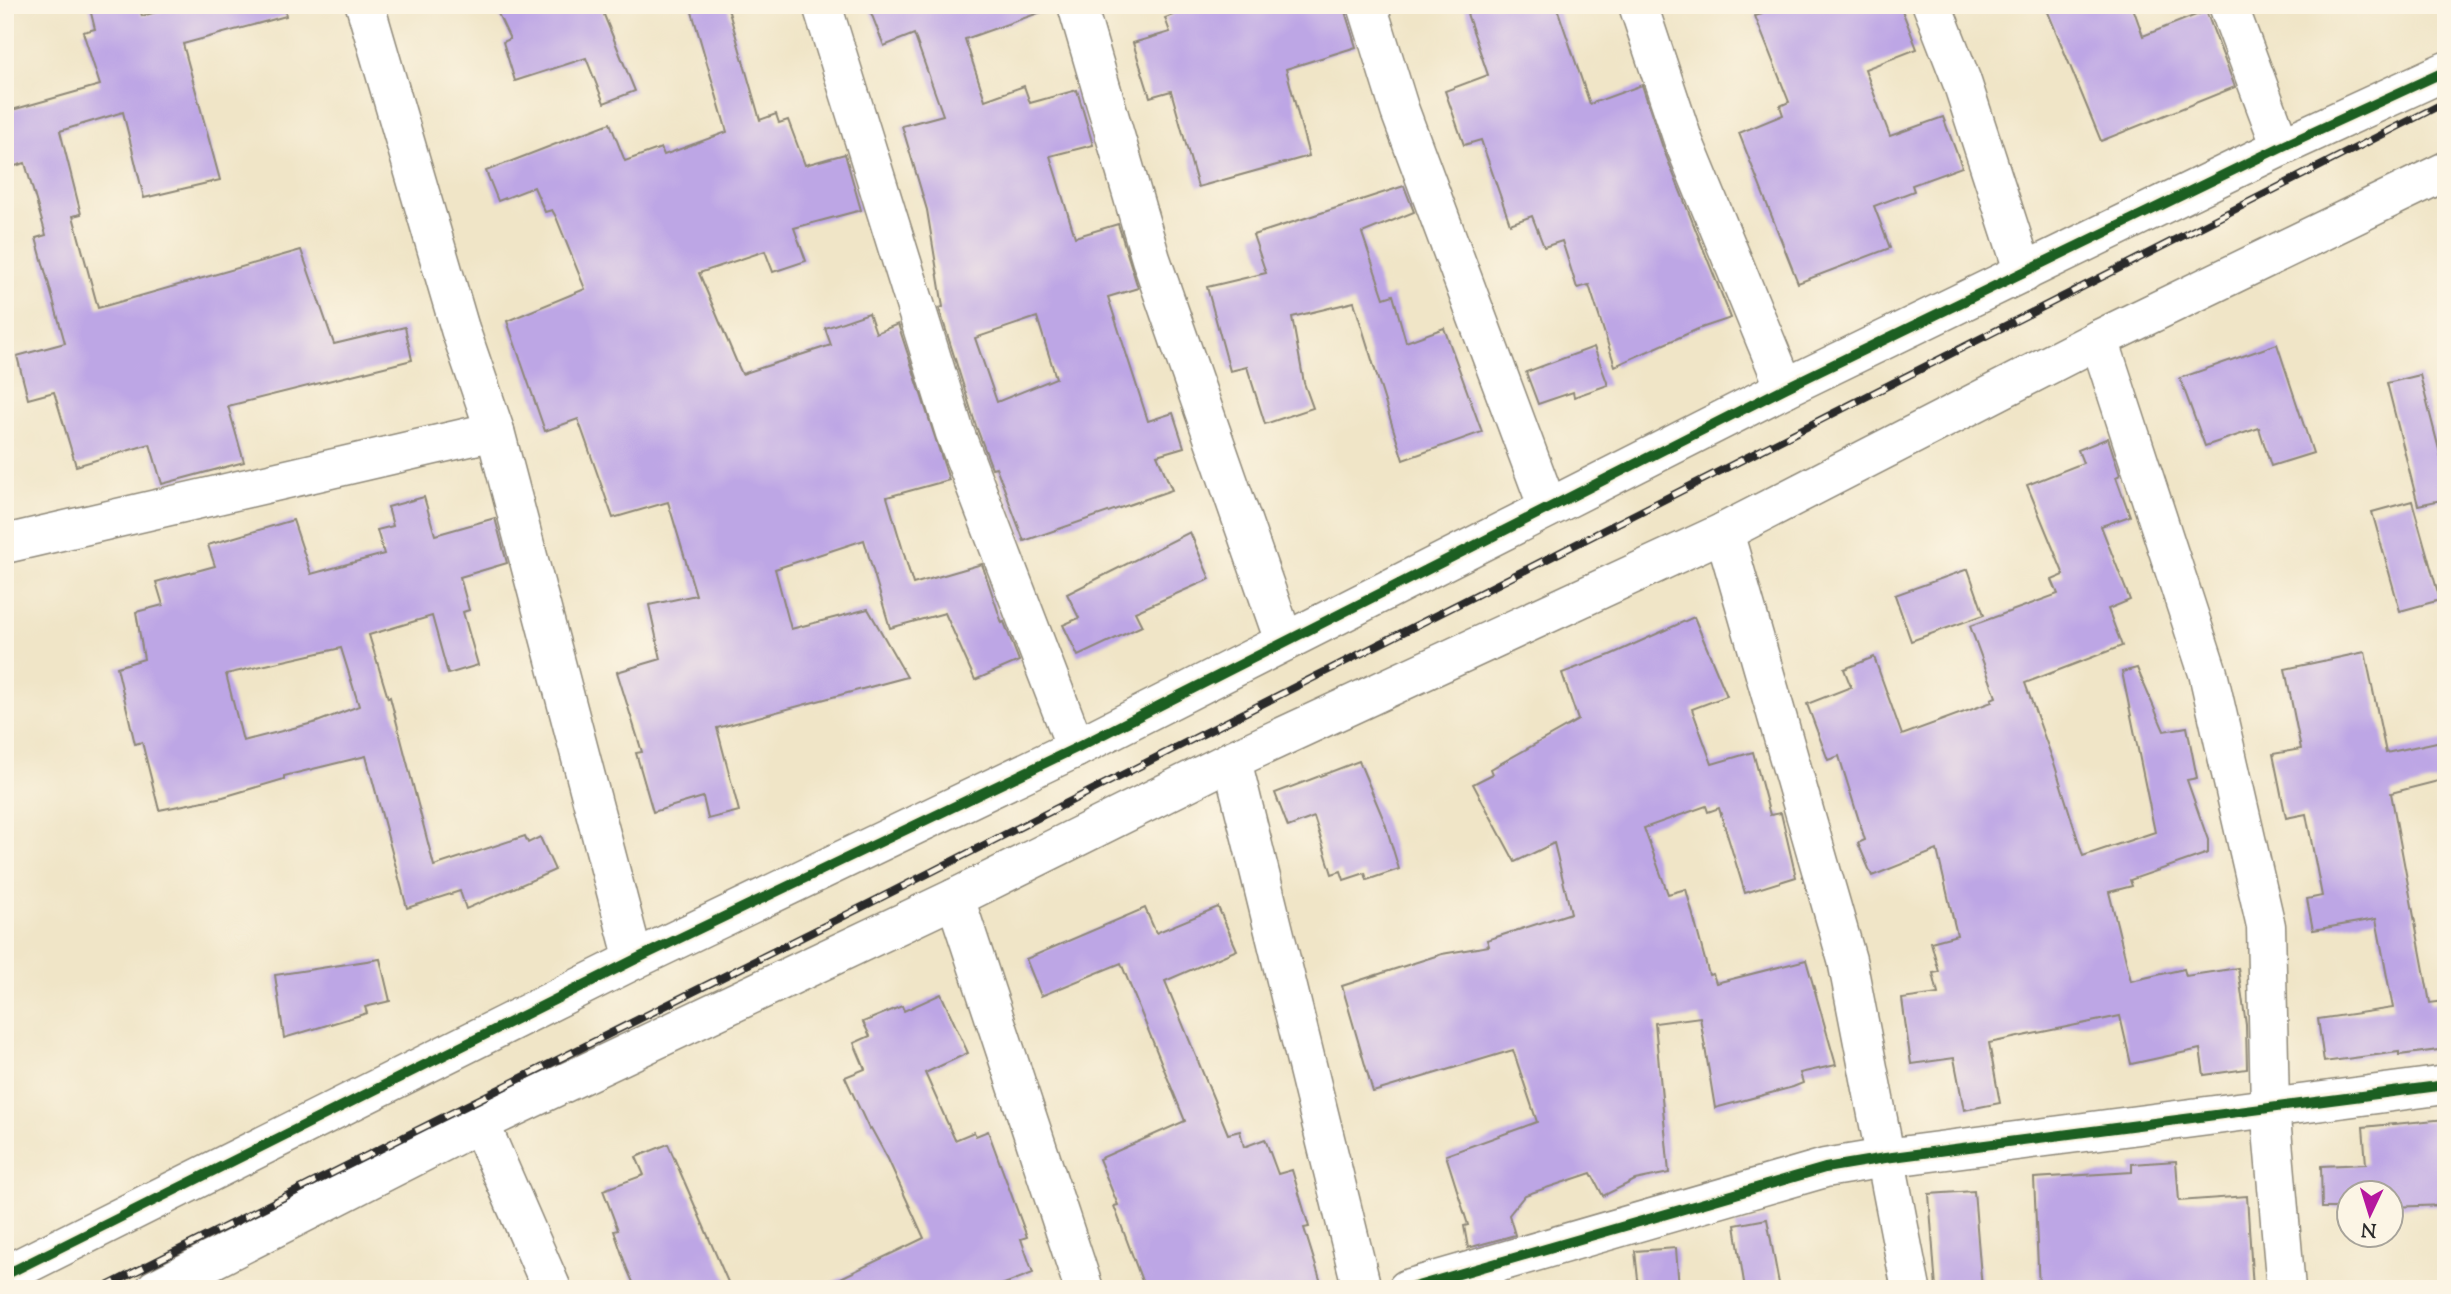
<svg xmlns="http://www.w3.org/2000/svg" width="2451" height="1294" viewBox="0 0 2451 1294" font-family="'Sorts Mill Goudy',serif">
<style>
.building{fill:#bda6e5;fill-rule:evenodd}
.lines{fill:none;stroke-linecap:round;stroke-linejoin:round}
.minor-casing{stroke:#8e8879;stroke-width:41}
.minor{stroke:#fff;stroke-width:38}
.rail-casing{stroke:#2b2b2b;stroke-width:8}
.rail{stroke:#fcf5e5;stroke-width:5;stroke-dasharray:16;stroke-linecap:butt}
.cycleway-casing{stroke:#fcf5e5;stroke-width:15}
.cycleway{stroke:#1b5e20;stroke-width:10}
</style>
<rect width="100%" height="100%" fill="#fcf5e5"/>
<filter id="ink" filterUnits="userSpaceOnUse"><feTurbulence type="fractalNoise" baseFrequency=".0143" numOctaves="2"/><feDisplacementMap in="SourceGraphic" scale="14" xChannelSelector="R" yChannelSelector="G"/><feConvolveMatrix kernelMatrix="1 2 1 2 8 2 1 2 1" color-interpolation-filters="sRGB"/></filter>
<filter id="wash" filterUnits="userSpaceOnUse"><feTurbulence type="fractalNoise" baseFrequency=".00686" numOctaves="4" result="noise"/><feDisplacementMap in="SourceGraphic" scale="28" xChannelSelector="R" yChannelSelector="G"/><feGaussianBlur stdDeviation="1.57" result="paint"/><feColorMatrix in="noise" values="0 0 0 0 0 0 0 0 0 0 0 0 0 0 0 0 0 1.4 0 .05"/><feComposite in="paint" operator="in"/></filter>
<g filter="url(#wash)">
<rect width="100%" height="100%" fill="#f0e5c7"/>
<g id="blocks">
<g class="building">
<polygon points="89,5 139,5 142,16 181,5 284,5 286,16 183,44 220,180 144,198 123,112 60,131 81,214 73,216 98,308 301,250 334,344 405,327 412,360 228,406 244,462 162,484 150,444 76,466 54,392 28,399 17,356 65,343 36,238 46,235 25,163 5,169 5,112 100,85 83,32 95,29"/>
<polygon points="494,5 600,5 635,91 604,103 586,58 515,81 503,42 510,39"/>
<polygon points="690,5 727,5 760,120 776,114 779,123 788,120 805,165 845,154 861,210 794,228 806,261 773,272 765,251 699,273 737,363 742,374 831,345 825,328 869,313 876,333 898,324 949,480 887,497 913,584 982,564 1002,623 1004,622 1019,661 975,680 945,613 890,628 864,540 775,569 791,629 868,609 907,677 717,728 739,811 708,819 703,797 653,812 636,753 642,752 617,672 661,659 649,605 696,595 668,502 613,518 578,419 545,431 507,321 585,289 556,217 552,210 545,212 534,187 498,201 486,171 610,123 625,161 661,148 664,155 727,132"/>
<path d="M868,5H1046L1047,10L965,39L985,100L1024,86L1030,103L1077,90L1093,145L1050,156L1075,237L1118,224L1138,288L1108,297L1148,421L1173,413L1184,447L1157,455L1172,490L1024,541L996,467L992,468L976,426L939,308L943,307L927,210L902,126L943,115L914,34L884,46ZM1037,317L1056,378L997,402L975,338Z"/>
<polygon points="1170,5 1343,5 1356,47 1286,69 1309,156 1198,187 1171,91 1150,97 1133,43 1170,32 1165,18 1173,15"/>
<polygon points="1464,5 1556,5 1590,104 1642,85 1663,148 1731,318 1698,329 1615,366 1589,285 1577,288 1562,241 1544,247 1532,216 1510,224 1481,140 1464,145 1445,91 1488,75"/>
<polygon points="1759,5 1900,5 1917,49 1865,69 1877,102 1890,136 1943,117 1962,167 1912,185 1914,191 1874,206 1890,248 1798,283 1739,133 1783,115 1780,106 1789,102 1755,16 1762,14"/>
<polygon points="2045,5 2132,5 2143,36 2206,11 2235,87 2101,141"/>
<polygon points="1404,186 1414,212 1362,233 1384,298 1393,295 1406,342 1444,328 1482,432 1403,460 1354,302 1292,317 1304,383 1313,408 1265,424 1247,367 1230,371 1207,287 1266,273 1253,235"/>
<polygon points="2277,344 2313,453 2271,466 2259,428 2205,446 2180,378"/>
<polygon points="1594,347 1608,385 1574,397 1573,392 1538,404 1526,372"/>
<polygon points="2420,375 2446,477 2446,499 2418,505 2387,383"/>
<polygon points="2108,438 2120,475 2116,477 2130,516 2101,526 2130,600 2108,609 2122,646 2025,683 2055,766 2083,856 2155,832 2122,672 2137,668 2164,731 2187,727 2197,778 2187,780 2208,840 2208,853 2130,880 2132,886 2109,892 2131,981 2184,969 2186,976 2238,968 2246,1025 2247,1069 2204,1075 2200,1049 2131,1064 2120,1016 1989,1043 2000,1103 1964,1110 1954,1058 1911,1064 1902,999 1938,994 1933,973 1939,972 1931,942 1957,935 1937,850 1872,876 1858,843 1865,840 1839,756 1828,760 1807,704 1851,687 1844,669 1874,657 1902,735 1992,702 1991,699 1996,697 1970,626 2058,594 2052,580 2064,575 2027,485 2083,463 2078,450"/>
<path d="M424,497L435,535L495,518L507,563L460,577L469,610L463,612L478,665L448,674L432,616L369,635L388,698L390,697L434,866L525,836L528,843L540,837L555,870L466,909L460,891L407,908L366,756L284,776V779L223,797L159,810L142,742L135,744L117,667L144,659L136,612L163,605L156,582L215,566L208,545L293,520L311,574L384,554L377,530L393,526L388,507ZM341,648L359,706L317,722L243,741L226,674Z"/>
<polygon points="2412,501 2440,600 2400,611 2372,512"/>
<polygon points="1190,532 1210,579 1135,612 1142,626 1078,656 1063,625 1079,618 1067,594"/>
<polygon points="1968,569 1984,615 1911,641 1895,595"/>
<polygon points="1694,617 1727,696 1692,709 1712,764 1753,752 1770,815 1781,813 1796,877 1745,893 1719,808 1708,812 1706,806 1644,828 1668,894 1686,889 1709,975 1713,974 1716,983 1806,960 1836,1065 1800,1073 1803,1083 1793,1087 1715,1108 1700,1017 1655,1023 1669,1173 1635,1180 1603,1196 1591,1173 1525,1195 1509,1215 1515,1235 1468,1248 1464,1226 1468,1225 1446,1155 1537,1122 1513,1050 1373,1092 1342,986 1442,954 1489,946 1487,940 1571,913 1554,843 1515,862 1473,784 1493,774 1491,769 1578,720 1562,673 1610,655"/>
<polygon points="2365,652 2386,753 2446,740 2446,779 2391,793 2430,1003 2446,1001 2446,1049 2399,1055 2399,1052 2324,1062 2318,1019 2393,1008 2376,919 2313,930 2307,899 2322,896 2306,814 2286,818 2273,754 2301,749 2285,669"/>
<polygon points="1359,761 1385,823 1399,869 1367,880 1365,873 1344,880 1341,871 1332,874 1314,817 1288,827 1275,793"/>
<polygon points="1218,907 1237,950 1165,981 1228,1134 1240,1131 1244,1147 1265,1139 1278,1174 1292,1170 1309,1227 1304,1228 1323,1289 1145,1289 1114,1206 1118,1205 1099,1159 1185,1121 1121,963 1041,996 1026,959 1145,908 1156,933"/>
<polygon points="380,959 390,1001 365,1007 367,1013 284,1038 275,975"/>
<polygon points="941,994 968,1053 925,1073 955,1140 974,1132 976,1136 988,1131 1027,1237 1021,1239 1033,1273 991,1289 818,1289 924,1238 888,1159 871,1128 869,1129 845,1077 865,1069 854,1043 870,1036 863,1022 902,1006 904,1011"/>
<polygon points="2446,1119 2446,1205 2391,1207 2391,1193 2349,1193 2349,1208 2322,1208 2321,1166 2366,1164 2363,1127"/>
<polygon points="668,1144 691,1197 731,1289 636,1289 627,1269 614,1231 618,1230 603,1190 644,1175 636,1157"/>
<polygon points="2176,1161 2179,1201 2247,1196 2253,1289 2039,1289 2034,1178 2132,1172 2132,1164"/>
<polygon points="1974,1191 1982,1289 1936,1289 1929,1194"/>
<polygon points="1767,1219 1780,1289 1745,1289 1735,1225"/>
<polygon points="1676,1248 1679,1289 1639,1289 1635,1251"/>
</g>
</g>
</g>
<g filter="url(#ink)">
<use href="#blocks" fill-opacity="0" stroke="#8e8879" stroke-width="2"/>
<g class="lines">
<defs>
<g id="minor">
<polyline points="365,5 460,329 495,431 634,960"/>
<polyline points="822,5 955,433 1076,748"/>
<polyline points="1077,5 1151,259 1284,641"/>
<polyline points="1367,5 1400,111 1548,508"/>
<polyline points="1638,5 1683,140 1785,388"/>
<polyline points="1932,5 1962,82 2024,273"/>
<polyline points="2228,5 2281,147"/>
<polyline points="2099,339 2208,673 2266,926 2270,1107 2286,1289"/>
<polyline points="1724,532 1847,960 1911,1289"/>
<polyline points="5,544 495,431"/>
<polyline points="1232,760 1362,1289"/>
<polyline points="955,898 1084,1289"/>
<polyline points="480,1123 552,1289"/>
<polyline points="5,1275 634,960 1076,748 1785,388 2281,147 2446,71"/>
<polyline points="155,1289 480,1123 955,898 1232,760 1724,532 2099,339 2446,171"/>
<polyline points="1407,1289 1825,1168 1885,1158 2446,1085"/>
</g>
</defs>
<use href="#minor" class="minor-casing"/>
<use href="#minor" class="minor"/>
<defs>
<polyline id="rail" points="101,1289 878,899 2446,102"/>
</defs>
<use href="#rail" class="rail-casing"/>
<use href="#rail" class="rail"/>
<defs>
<g id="cycleway">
<polyline points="5,1275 634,960 1076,748 1785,388 2281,147 2446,71"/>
<polyline points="1407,1289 1825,1168 1885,1158 2446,1085"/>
</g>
</defs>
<use href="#cycleway" class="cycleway-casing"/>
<use href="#cycleway" class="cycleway"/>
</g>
</g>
<rect width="2451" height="1294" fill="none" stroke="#fcf5e5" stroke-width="28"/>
<g transform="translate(2370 1214) rotate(184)"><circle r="33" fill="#fcf5e5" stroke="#a8a49b" stroke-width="2"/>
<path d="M0-5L12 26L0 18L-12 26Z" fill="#b5179e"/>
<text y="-10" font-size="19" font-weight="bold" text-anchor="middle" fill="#2b2b2b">N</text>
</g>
</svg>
